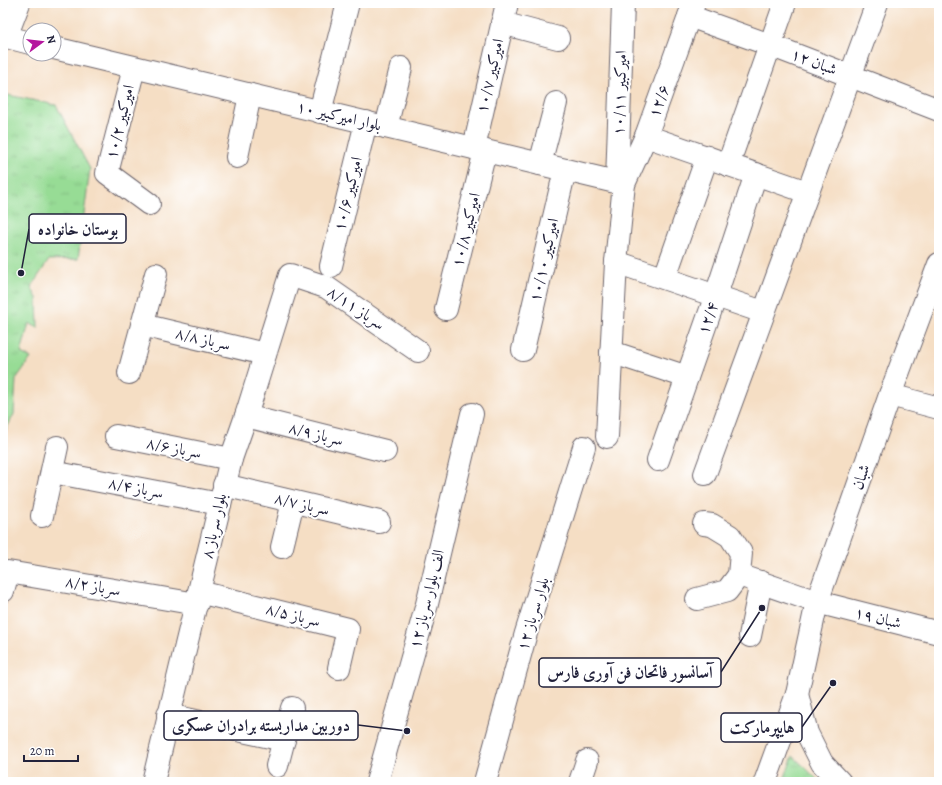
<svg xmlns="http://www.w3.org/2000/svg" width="942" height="785" viewBox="0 0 942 785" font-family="Alegreya,Amiri,serif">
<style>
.grass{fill:url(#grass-tufts);stroke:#5c7f68}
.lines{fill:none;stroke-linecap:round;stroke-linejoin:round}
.minor-casing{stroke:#6c646b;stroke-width:24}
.minor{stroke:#fff;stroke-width:22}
.labels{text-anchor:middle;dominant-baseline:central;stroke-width:4;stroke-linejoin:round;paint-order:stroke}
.street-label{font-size:16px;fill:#22223b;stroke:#fff}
.leader{fill:none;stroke:#22223b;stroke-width:1.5}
.callout-dot{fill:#22223b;stroke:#fff;stroke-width:1.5}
.callout{fill:#fff;stroke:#22223b;stroke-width:1.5}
.callout-label{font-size:17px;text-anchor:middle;font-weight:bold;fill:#22223b}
</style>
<defs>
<pattern id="grass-tufts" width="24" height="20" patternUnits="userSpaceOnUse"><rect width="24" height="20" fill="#97dc95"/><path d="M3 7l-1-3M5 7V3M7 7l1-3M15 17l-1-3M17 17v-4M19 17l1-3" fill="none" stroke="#82bc81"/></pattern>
</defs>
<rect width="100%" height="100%" fill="#fff"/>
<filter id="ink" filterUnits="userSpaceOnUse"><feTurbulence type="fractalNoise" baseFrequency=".025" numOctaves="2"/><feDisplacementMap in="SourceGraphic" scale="8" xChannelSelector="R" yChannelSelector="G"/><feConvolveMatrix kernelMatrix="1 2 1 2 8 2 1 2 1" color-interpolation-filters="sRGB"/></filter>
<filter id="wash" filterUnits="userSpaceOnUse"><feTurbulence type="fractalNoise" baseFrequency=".012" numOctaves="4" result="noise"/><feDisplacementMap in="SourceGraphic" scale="16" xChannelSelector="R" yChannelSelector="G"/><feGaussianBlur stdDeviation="0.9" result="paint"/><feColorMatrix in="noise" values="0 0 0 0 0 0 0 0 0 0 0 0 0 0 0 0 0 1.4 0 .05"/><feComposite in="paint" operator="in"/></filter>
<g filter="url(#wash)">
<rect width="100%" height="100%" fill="#f5dec4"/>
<g class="grass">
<polygon points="3,94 56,105 90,169 78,259 49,260 31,287 37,298 38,328 29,323 21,353 31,358 16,379 14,414 3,436"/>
<polygon points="793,756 820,782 783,782"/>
</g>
</g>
<g filter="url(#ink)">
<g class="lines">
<defs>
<g id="minor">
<polyline points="689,16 770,45 939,110"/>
<polyline points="502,23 558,38"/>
<polyline points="3,36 30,43"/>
<polyline points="6,37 19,3"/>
<polyline points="54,48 624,184"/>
<polyline points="134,68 107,173 149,204"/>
<polyline points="320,112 348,3"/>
<polyline points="386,127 401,68"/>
<polyline points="646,136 807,192"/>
<polyline points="474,148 507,3"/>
<polyline points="237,157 250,95"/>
<polyline points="540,164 556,103"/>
<polyline points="728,165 785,3"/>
<polyline points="617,182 623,3"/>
<polyline points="616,262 763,312"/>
<polyline points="331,266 366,122"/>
<polyline points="665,277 707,157"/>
<polyline points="446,309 485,151"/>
<polyline points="142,325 265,354"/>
<polyline points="523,350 565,170"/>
<polyline points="611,352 687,377"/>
<polyline points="129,373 156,274"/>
<polyline points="890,395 939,408"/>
<polyline points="246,416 385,451"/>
<polyline points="116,436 231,459"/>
<polyline points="607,437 616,262 624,184 646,136 694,3"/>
<polyline points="658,460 716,295 756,174"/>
<polyline points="52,472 220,504"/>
<polyline points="705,474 877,3"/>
<polyline points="224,485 379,522"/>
<polyline points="42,516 57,447"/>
<polyline points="282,547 293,502"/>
<polyline points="739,575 817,602 939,633"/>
<polyline points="3,591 8,572 197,604"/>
<polyline points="199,592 348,629 339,668"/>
<polyline points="697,599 727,591 739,575 741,553 730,536 712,525 704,524"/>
<polyline points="750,636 761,582"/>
<polyline points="797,694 807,733 822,763 840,782"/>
<polyline points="168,715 284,740"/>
<polyline points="277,766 292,708"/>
<polyline points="153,782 231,459 246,416 290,275 326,287 418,351"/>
<polyline points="377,782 427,604 472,414"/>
<polyline points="485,782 526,633 584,447"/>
<polyline points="580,782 587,761"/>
<polyline points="765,782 797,694 817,602 890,395 939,264"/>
</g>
</defs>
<use href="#minor" class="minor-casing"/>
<use href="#minor" class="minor"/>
</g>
</g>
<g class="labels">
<g class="street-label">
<text transform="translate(814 62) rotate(21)">۱۲ شبان</text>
<text transform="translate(490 76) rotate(-77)">۱۰/۷ امیرکبیر</text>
<text transform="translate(620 93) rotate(-88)">۱۰/۱۱ امیرکبیر</text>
<text transform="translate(659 101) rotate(-70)">۱۲/۶</text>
<text transform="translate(339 116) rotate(13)">۱۰ بلوار امیرکبیر</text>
<text transform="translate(120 122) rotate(-76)">۱۰/۲ امیرکبیر</text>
<text transform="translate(348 194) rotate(-76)">۱۰/۶ امیرکبیر</text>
<text transform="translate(466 230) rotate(-76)">۱۰/۸ امیرکبیر</text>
<text transform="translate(544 260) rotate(-77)">۱۰/۱۰ امیرکبیر</text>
<text transform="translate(356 308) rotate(34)">۸/۱۱ سرباز</text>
<text transform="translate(708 318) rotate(-71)">۱۲/۴</text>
<text transform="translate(203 339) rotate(13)">۸/۸ سرباز</text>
<text transform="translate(316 434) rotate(14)">۸/۹ سرباز</text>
<text transform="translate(174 448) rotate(11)">۸/۶ سرباز</text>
<text transform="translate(861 477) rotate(-71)">شبان</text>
<text transform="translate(136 488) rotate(11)">۸/۴ سرباز</text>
<text transform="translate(302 504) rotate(13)">۸/۷ سرباز</text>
<text transform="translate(214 526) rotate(-77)">۸ بلوار سرباز</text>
<text transform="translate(93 586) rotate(10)">۸/۲ سرباز</text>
<text transform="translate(427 599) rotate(-76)">۱۲ الف بلوار سرباز</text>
<text transform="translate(533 614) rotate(-73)">۱۲ بلوار سرباز</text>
<text transform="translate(293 615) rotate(14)">۸/۵ سرباز</text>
<text transform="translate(878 618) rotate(14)">۱۹ شبان</text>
</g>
</g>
<path class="leader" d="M21 273L29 229M762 608L721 672M407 731L358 725M833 683L802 727"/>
<g class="callout-dot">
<circle cx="21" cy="273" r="4"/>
<circle cx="762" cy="608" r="4"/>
<circle cx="407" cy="731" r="4"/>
<circle cx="833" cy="683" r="4"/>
</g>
<g class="callout">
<rect x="29" y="214" width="97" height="29" rx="4"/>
<rect x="539" y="658" width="182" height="29" rx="4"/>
<rect x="164" y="711" width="194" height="29" rx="4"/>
<rect x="721" y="713" width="81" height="29" rx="4"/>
</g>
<g class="callout-label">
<text x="78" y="235">بوستان خانواده</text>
<text x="630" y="678">آسانسور فاتحان فن آوری فارس</text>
<text x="261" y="731">دوربین مداربسته برادران عسکری</text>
<text x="762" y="733">هایپرمارکت</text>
</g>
<rect width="942" height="785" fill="none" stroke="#fff" stroke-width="16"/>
<g transform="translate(42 42) rotate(75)"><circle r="19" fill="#ffffff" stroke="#a7a7b1"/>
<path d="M0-3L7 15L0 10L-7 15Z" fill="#b5179e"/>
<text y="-6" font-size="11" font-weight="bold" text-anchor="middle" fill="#22223b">N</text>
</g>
<path d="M24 755v6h54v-6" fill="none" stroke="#22223b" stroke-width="2"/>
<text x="30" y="755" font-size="12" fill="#22223b" stroke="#ffffff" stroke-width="3" paint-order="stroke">20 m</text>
</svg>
